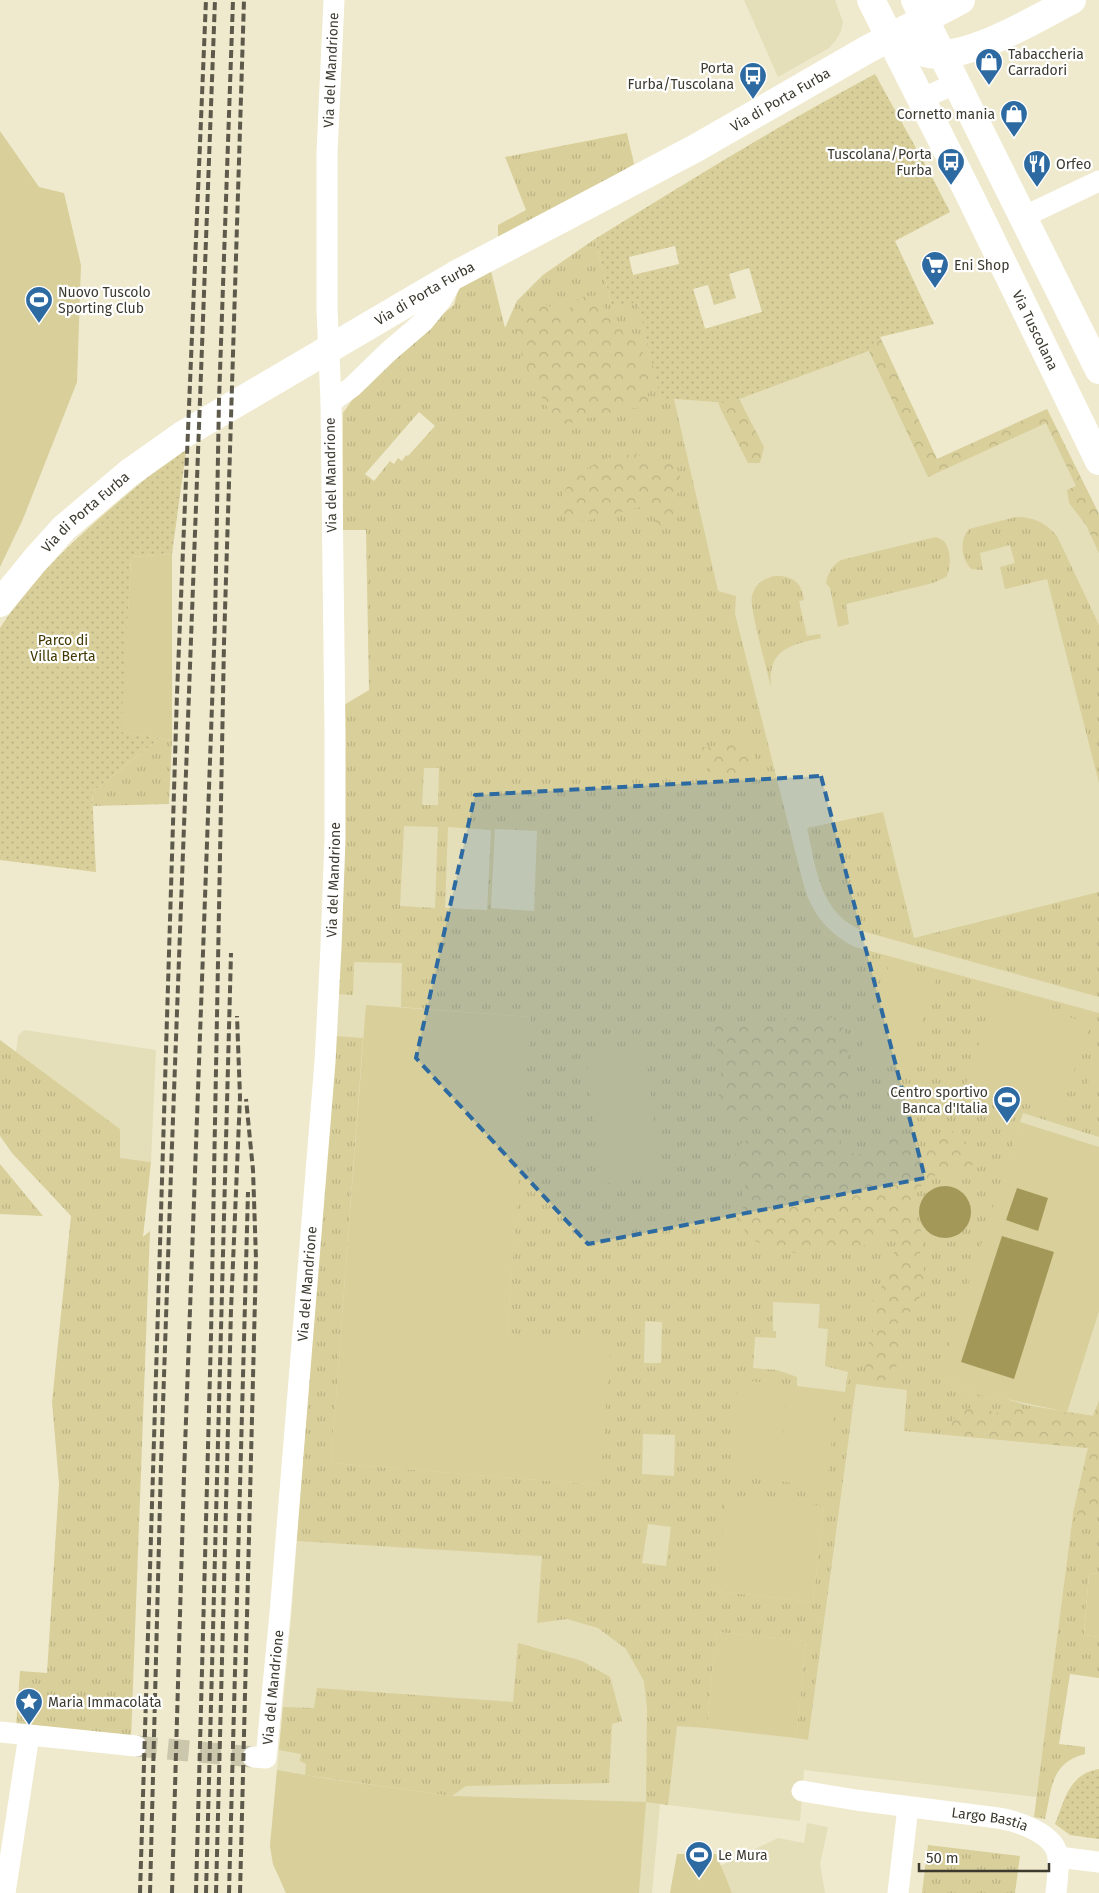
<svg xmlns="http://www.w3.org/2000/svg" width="1099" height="1893" viewBox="0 0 1099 1893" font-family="'Fira Sans',sans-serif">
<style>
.built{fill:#e4deb9}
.grass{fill:url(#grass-tufts);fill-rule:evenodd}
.forest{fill:url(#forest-crowns)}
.park{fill:url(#park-dots);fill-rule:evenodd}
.garden{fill:#d9cf9a}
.water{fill:#a49859}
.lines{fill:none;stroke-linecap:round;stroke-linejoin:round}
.minor-tunnel{stroke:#cbc7ad;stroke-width:21;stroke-dasharray:21 11;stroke-linecap:butt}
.minor{stroke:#fff;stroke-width:21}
.major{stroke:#fff;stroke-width:28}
.rail{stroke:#5d5a4c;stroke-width:4;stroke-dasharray:8 4;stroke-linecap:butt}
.marked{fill:#2d6aa1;fill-opacity:0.2;stroke:#2d6aa1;stroke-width:4;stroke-dasharray:10 6;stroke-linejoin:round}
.labels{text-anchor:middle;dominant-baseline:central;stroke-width:4.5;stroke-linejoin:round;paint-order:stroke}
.poi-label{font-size:14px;fill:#3c3a2f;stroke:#fff;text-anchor:start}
.street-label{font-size:14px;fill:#3c3a2f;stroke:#fff}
.park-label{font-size:14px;fill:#413802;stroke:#fff}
</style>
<defs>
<pattern id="grass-tufts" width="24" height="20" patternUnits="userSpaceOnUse" patternTransform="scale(1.25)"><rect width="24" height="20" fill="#d9cf9a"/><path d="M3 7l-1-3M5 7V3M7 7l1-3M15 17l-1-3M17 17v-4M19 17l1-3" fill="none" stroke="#bbb285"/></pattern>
<pattern id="forest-crowns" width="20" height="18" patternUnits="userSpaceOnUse" patternTransform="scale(1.25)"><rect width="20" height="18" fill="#d9cf9a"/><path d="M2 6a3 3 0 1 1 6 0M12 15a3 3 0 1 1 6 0" fill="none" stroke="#bbb285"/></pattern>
<pattern id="park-dots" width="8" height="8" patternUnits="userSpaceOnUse" patternTransform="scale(1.25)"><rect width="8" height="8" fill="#d9cf9a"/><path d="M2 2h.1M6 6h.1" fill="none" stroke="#bbb285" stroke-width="1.8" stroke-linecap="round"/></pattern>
</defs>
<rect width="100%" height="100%" fill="#efeacd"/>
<g class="built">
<polygon points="744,0 835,0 843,22 841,31 836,40 829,48 778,77"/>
<polygon points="595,239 612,307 638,301 661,400 674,399 728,403 869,351 880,337 937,459 1047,409 1099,514 1099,1517 1073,1514 1037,1797 804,1770 800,1821 660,1804 652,1893 286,1893 273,1864 270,1846 291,1620 334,1036 340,924 505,328 517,301 543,275"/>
<polygon points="24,1030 156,1050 151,1162 120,1158 120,1129 16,1052 18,1036"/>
<polygon points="807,1823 828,1827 820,1864 825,1893 732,1893 720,1866 778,1838 804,1843"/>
</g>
<g class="grass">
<polygon points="627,133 634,164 498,245 498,225 526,210 505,157"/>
<path d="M595,239L612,307L638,301L661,400L674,399L718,591L736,596L735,614L804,886C812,914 829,934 855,947L1099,1013V1137L1023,1113L940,1377L954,1382L953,1386L1005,1403L1006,1399L1026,1405L1093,1416L1099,1401V1574L1089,1573L1084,1635L1099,1637V1678L1070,1674L1059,1744L1085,1747V1754C1050,1763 1052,1789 1045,1819L1034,1817L1073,1514L1088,1448L904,1431L907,1390L856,1384L808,1740L796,1738L806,1641L716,1632L707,1728L677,1726L668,1805L646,1802L647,1708L644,1681L626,1649L598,1628L567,1619L537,1623L542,1556L297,1541L334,1036L363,1038L331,1463L600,1485L507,1334L530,1017L401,1007L402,963L354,962L353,995L337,994L344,705L369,690L366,530H343V413L364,383L397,351L454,305L461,280L489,263L505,328L517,301L543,275ZM419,412L435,426L408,456L406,455L402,461L398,458L394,464L390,461L374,481L365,474ZM424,768H439L438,805H422ZM404,826L438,827L435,908L400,906ZM448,827L491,830L487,910L445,908ZM495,829L537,831L534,911L491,908ZM773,1302L820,1304L818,1328L828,1329L825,1366L848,1372L845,1392L797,1386V1377L777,1370L753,1368L755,1337L776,1338V1331H773ZM645,1321L662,1322L661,1363H644ZM643,1434L675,1435L674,1476L642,1474ZM824,1506L813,1602L716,1591ZM648,1524L671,1527L666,1566L642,1563Z"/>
<path d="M1016,517C1034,517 1046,523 1057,536L1099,625V783L1047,579L1005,589L1000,567L1015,563L1010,545L980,553L983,570L971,569C961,557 959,541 969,529Z"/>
<path d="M936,537C940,539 944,540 946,544C951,553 951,569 946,577L933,583L846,604L849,624L838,627L830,588L826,583C828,572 833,565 841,560Z"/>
<path d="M774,576C792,575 802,582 804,600L799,601L807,636L820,634L821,638C790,645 767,649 771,688C768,672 749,607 752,596C755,584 763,579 774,576Z"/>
<polygon points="160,738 172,740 169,804 93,806 92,792"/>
<path d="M883,812L914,938L1099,892V997L869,933C820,917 817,872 807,828Z"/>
<polygon points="0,1040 120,1129 120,1158 151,1162 143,1237 150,1231 131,1739 16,1727 20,1671 47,1673 59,1484 52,1402 71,1216 12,1153 0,1136"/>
<polygon points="0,1164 43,1216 0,1214"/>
<polygon points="518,1643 582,1661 610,1677 622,1721 612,1724 609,1783 466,1786 452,1796 305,1775 306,1764 300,1761 301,1754 279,1750 283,1707 314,1708 317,1688 513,1702"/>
<polygon points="928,1845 1020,1856 1015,1893 922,1893"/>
</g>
<g class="forest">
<path d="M693,289L705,329L762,312L874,320L880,337L937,459L1047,409L1099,514V553L1086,525L1069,503L1067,490L1076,486L1046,423L928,477L869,351L739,399L764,447L760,463H748L721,410L716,396L655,374L647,388L649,402L642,409L620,407L609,415L601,417L584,418L566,425L557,426L548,422L547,407L534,383L520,350L516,320L523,303C538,299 547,303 558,313L568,312C575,297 583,295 598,296C603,307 613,324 623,331C626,333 631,333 635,334C641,343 642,352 646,361L656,357Z"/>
<path d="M615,454L647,456L676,466C684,480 680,490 672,504L678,516L673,525L660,527L655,522V506L648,505L587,521L569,519L562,513C562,509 561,504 562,500C566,476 595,464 615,454Z"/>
<path d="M737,739L749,744C751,749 755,754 755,759C755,771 743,785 730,782C722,781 705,770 702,762C700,757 701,752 702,747C719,748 722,744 737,739Z"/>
<path d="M828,1016L839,1021L848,1037L847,1056L851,1075V1096C838,1105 836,1115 839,1130C842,1146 840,1154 862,1154C881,1155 882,1139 894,1136C902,1141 909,1149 918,1149C927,1148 931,1140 937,1135C958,1121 970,1146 975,1162C962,1180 936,1164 919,1189C904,1209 923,1223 923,1243C923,1247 920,1250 920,1254C920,1262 925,1269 925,1276C925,1284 920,1299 916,1305C908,1317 900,1315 893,1331L899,1346C894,1357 898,1358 896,1368C895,1375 891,1381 888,1388L871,1386L863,1358L866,1347L872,1338L874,1324L870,1312L871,1303L882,1286V1274L897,1248V1240L893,1231C881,1232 871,1244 858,1248C852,1249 845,1247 839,1247C827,1248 816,1252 804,1253C785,1253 764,1246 747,1237L740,1217L745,1202L742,1193L748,1179L734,1169C732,1163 733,1160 735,1154C741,1134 756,1142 771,1135C773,1126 770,1117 763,1111L756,1114L738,1127L728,1124L720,1107L719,1095L715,1089C716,1082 719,1080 721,1074C726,1062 717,1049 711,1039L716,1027L724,1021L737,1022L756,1028L790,1017L810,1023Z"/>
<polygon points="1099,1401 1099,1517 1073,1514 1088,1448 951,1435 951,1423 961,1410 977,1407 998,1413 1008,1410 1019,1409 1034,1415 1056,1416 1067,1412 1093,1416"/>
</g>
<g class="park">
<path d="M875,74L932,177L950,212L895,241L934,324L880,337L869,350L728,403L674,399L661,401L638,302L612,307L595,239C687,182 779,125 875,74ZM675,246L679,264L633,275L629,257ZM749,268L762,312L705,329L693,289L708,285L714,305L736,298L729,274Z"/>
<path d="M187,444L172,554L131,557L122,732L160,738L92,792L96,872L0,860V628C48,554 121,501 187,444Z"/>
<path d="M1099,1769V1839L1070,1835L1055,1824C1065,1799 1069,1774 1099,1769Z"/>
</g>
<g class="garden">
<polygon points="0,131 39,187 64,193 81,265 77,382 23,519 0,567"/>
<polygon points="172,554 172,740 121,732 131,557"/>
<polygon points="890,962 937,978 906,1069 860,1054"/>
<polygon points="996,992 1090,1024 1059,1115 966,1083"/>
<polygon points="366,1005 531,1017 507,1333 611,1342 600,1485 331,1463"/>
<polygon points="645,1047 661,1177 602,1184 586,1055"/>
<polygon points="1099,1050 1099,1087 1088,1084"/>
<polygon points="1020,1122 1099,1147 1099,1311 1067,1412 1007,1399 1005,1403 953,1386 954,1382 939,1377"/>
<polygon points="739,1380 788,1385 777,1481 729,1475"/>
<polygon points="788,1386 837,1391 827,1487 778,1481"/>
<polygon points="726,1496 824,1506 813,1602 716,1591"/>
<polygon points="1089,1573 1099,1574 1099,1637 1084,1635"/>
<polygon points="716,1632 806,1641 796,1738 707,1728"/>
<polygon points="277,1770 322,1778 452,1796 646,1802 639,1893 286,1893 273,1864 270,1846"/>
<polygon points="677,1854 716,1854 732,1893 670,1893"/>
</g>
<g class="water">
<circle cx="945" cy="1212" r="26"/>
<polygon points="1017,1188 1048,1198 1038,1231 1006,1220"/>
<polygon points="1002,1236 1054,1252 1014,1379 961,1362"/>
</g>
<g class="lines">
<polyline class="minor-tunnel" points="136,1746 253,1757"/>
<g class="minor">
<polyline points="922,99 958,82"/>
<polyline points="1023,217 1099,181"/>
<polyline points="331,402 352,387 388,352 423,322 441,300 455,275"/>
<polyline points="0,1732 136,1746"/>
<path id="s1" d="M253,1757L266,1758L280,1614L325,1062L331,947L335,839V732L331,402L327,309V153L334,0"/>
<path id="s2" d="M802,1791L856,1800L998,1818C1018,1821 1056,1834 1058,1857C1059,1869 1057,1882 1056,1893"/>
<polyline points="1058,1857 1099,1862"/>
<polyline points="5,1893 29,1735"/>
<polyline points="898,1893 908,1807"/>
</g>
<g class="major">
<path id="s3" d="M871,0L969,194L1099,461"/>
<polyline points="915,0 1099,370"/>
<path d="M890,38C903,44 915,52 929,54C971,59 1035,19 1072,0"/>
<path id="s4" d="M0,603L36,559L64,528L129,473L184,434L455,275L696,148L868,49L961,0"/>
</g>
<g class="rail">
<polyline points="140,1893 177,694 206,0"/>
<polyline points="150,1893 161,1464 171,1172 215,0"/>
<polyline points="172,1893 184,1475 215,623 219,400 233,0"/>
<polyline points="196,1893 211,1336 224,643 244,0"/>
<polyline points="206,1893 231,953"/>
<polyline points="216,1893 231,1310 240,1097 237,1016"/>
<polyline points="229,1893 248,1192"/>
<polyline points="240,1893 256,1259 253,1170 246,1099"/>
</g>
</g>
<path class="marked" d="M821,776L925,1178L588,1244L416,1058L475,795Z"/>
<defs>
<symbol id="shop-pin" viewBox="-11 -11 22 30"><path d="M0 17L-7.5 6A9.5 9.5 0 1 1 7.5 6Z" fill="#2d6aa1" stroke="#fff"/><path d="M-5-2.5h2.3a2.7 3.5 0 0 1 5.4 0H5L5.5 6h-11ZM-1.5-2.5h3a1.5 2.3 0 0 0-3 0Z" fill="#fff"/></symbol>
<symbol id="bus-pin" viewBox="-11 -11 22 30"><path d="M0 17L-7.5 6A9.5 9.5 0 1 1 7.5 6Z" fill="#2d6aa1" stroke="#fff"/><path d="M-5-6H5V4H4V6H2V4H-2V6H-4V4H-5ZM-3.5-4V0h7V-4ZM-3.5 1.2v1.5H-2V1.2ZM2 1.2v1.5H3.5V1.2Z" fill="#fff"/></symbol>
<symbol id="restaurant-pin" viewBox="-11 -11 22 30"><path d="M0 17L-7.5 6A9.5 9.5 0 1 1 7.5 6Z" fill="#2d6aa1" stroke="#fff"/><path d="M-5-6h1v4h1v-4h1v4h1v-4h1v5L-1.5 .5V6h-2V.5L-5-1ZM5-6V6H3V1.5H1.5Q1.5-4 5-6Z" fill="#fff"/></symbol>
<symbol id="supermarket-pin" viewBox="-11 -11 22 30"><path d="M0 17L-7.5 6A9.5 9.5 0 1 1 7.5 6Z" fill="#2d6aa1" stroke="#fff"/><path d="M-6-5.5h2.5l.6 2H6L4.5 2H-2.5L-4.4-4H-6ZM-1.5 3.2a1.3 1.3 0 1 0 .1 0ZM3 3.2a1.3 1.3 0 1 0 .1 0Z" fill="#fff"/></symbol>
<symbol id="stadium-pin" viewBox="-11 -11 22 30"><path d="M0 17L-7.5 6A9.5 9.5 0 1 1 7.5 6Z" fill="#2d6aa1" stroke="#fff"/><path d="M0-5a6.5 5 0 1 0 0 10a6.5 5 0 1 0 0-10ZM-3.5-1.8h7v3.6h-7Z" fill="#fff"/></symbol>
<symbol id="sight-pin" viewBox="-11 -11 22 30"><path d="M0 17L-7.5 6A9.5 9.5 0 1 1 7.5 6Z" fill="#2d6aa1" stroke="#fff"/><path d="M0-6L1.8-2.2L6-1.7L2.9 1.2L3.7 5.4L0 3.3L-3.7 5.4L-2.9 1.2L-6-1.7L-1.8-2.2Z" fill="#fff"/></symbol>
</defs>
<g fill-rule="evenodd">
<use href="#shop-pin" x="973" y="46" width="32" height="43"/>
<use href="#bus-pin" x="737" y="60" width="32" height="43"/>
<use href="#shop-pin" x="998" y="98" width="32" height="43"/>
<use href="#bus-pin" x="935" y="146" width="32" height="43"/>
<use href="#restaurant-pin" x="1021" y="148" width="32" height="43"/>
<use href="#supermarket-pin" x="919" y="249" width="32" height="43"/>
<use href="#stadium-pin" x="23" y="284" width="32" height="43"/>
<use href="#stadium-pin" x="991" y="1084" width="32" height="43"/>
<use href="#sight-pin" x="13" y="1686" width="32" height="43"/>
<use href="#stadium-pin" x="683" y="1839" width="32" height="43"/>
</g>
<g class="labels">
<g class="poi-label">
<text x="1008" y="54">Tabaccheria<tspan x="1008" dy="16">Carradori</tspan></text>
<text x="734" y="68" text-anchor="end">Porta<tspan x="734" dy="16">Furba/Tuscolana</tspan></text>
<text x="995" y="114" text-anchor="end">Cornetto mania</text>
<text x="932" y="154" text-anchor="end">Tuscolana/Porta<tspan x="932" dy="16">Furba</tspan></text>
<text x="1056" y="164">Orfeo</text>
<text x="954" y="265">Eni Shop</text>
<text x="58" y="292">Nuovo Tuscolo<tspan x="58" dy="16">Sporting Club</tspan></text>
<text x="988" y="1092" text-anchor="end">Centro sportivo<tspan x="988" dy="16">Banca d'Italia</tspan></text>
<text x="48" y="1702">Maria Immacolata</text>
<text x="718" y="1855">Le Mura</text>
</g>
<g class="street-label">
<text stroke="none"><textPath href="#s1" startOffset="1704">Via del Mandrione</textPath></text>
<text stroke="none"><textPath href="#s4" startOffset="935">Via di Porta Furba</textPath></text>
<text stroke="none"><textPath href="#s4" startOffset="530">Via di Porta Furba</textPath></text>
<text stroke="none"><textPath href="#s3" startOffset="369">Via Tuscolana</textPath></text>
<text transform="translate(331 475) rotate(-91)">Via del Mandrione</text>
<text stroke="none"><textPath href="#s4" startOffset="125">Via di Porta Furba</textPath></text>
<text stroke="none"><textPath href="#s1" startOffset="894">Via del Mandrione</textPath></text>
<text stroke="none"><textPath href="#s1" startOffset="489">Via del Mandrione</textPath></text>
<text stroke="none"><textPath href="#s1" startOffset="84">Via del Mandrione</textPath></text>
<text stroke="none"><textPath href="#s2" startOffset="190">Largo Bastia</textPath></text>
</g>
<g class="park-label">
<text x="63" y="640">Parco di<tspan x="63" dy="16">Villa Berta</tspan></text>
</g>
</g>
<path d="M919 1863v8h130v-8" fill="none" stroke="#3c3a2f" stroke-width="2.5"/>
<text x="926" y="1863" font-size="15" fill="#3c3a2f" stroke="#ffffff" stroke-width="4" paint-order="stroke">50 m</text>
</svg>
